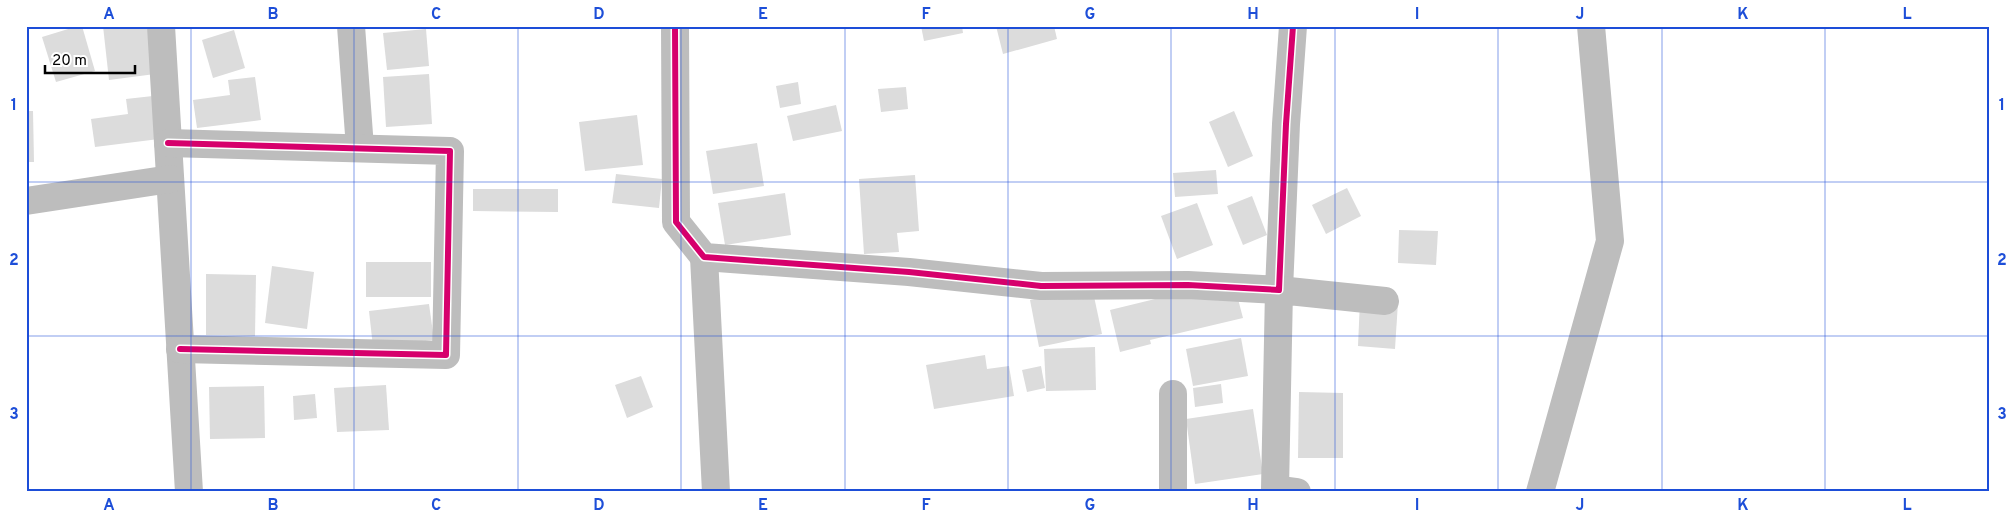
<svg xmlns="http://www.w3.org/2000/svg" width="2016" height="518" viewBox="0 0 2016 518" font-family="Overpass,sans-serif">
<style>
.building{fill:#dcdcdc}
.lines{fill:none;stroke-linecap:round;stroke-linejoin:round}
.minor{stroke:#bdbdbd;stroke-width:28}
.cycleway-casing{stroke:#fff;stroke-width:9}
.cycleway{stroke:#d6006c;stroke-width:6}
.grid{fill:none;stroke:#1d4ed8;stroke-width:1;stroke-opacity:0.55}
.neatline{fill:none;stroke:#1d4ed8;stroke-width:2}
.grid-label{font-size:16px;text-anchor:middle;font-weight:bold;fill:#1d4ed8}
</style>
<rect width="100%" height="100%" fill="#fff"/>
<g class="building">
<polygon points="78,26 82,26 95,71 56,82 42,37"/>
<polygon points="103,26 149,26 155,74 109,80"/>
<rect x="235" y="26" width="28" height="2"/>
<polygon points="921,26 962,26 963,33 924,41"/>
<polygon points="996,26 1054,26 1057,39 1003,54"/>
<polygon points="1220,26 1271,26 1271,29 1220,28"/>
<polygon points="426,29 429,66 387,70 383,33"/>
<polygon points="234,30 245,68 213,78 202,40"/>
<polygon points="429,74 432,124 386,127 383,77"/>
<polygon points="255,77 261,120 197,128 193,100 230,95 228,80"/>
<polygon points="798,82 801,104 780,108 776,86"/>
<polygon points="906,87 908,109 881,112 878,89"/>
<polygon points="153,96 159,139 95,147 91,119 128,114 126,99"/>
<polygon points="836,105 842,131 793,141 787,116"/>
<polygon points="26,111 33,111 34,162 26,162"/>
<polygon points="1234,111 1253,156 1228,167 1209,122"/>
<polygon points="637,115 643,165 585,171 579,122"/>
<polygon points="757,143 764,186 713,194 706,151"/>
<polygon points="1216,170 1218,194 1175,197 1173,173"/>
<polygon points="616,174 662,179 659,208 612,203"/>
<polygon points="915,175 919,231 897,233 899,252 864,254 859,179"/>
<polygon points="1347,188 1361,216 1326,234 1312,205"/>
<polygon points="473,189 558,189 558,212 473,211"/>
<polygon points="785,193 791,235 725,245 718,203"/>
<polygon points="1252,196 1267,235 1243,245 1227,206"/>
<polygon points="1197,203 1213,245 1177,259 1161,216"/>
<polygon points="1399,230 1438,231 1436,265 1398,263"/>
<rect x="366" y="262" width="65" height="35"/>
<polygon points="272,266 314,272 307,329 265,323"/>
<polygon points="206,274 256,275 255,336 206,335"/>
<polygon points="1233,280 1243,318 1150,340 1151,344 1120,352 1110,310"/>
<polygon points="1092,287 1102,334 1039,347 1030,300"/>
<polygon points="1360,300 1398,302 1395,349 1358,346"/>
<polygon points="429,304 434,340 373,347 369,311"/>
<polygon points="1241,338 1248,376 1193,386 1186,349"/>
<polygon points="1095,347 1096,390 1046,391 1044,349"/>
<polygon points="985,355 987,369 1009,366 1014,396 934,409 926,365"/>
<polygon points="1041,366 1045,388 1027,392 1022,370"/>
<polygon points="641,376 653,407 627,418 615,385"/>
<polygon points="1221,384 1223,403 1195,407 1193,388"/>
<polygon points="386,385 389,430 337,432 334,388"/>
<polygon points="264,386 265,438 210,439 209,387"/>
<polygon points="1299,392 1343,393 1343,458 1298,458"/>
<polygon points="315,394 317,418 294,420 293,396"/>
<polygon points="1253,409 1263,474 1195,484 1186,419"/>
</g>
<g class="lines">
<g class="minor">
<polyline points="161,26 189,492"/>
<polyline points="351,26 360,148"/>
<polyline points="675,26 676,222 704,257 909,272 1041,286 1188,285 1279,290 1286,124 1293,26"/>
<polyline points="168,143 450,151 446,355 180,349"/>
<polyline points="26,201 170,179"/>
<polyline points="704,257 716,492"/>
<polyline points="1173,394 1173,492"/>
<polyline points="1297,492 1275,489 1279,290 1385,301"/>
<polyline points="1540,492 1610,241 1591,26"/>
</g>
<defs>
<g id="cycleway">
<polyline points="675,26 676,222 704,257 909,272 1041,286 1188,285 1279,290 1286,124 1293,26"/>
<polyline points="168,143 450,151 446,355 180,349"/>
</g>
</defs>
<use href="#cycleway" class="cycleway-casing"/>
<use href="#cycleway" class="cycleway"/>
</g>
<path class="grid" d="M191,26V492M354,26V492M518,26V492M681,26V492M845,26V492M1008,26V492M1171,26V492M1335,26V492M1498,26V492M1662,26V492M1825,26V492M26,182H1990M26,336H1990"/>
<rect width="2016" height="518" fill="none" stroke="#ffffff" stroke-width="55"/>
<path d="M45 65v8h90v-8" fill="none" stroke="#000000" stroke-width="2.5"/>
<text x="52" y="65" font-size="15" fill="#000000" stroke="#ffffff" stroke-width="4" paint-order="stroke">20 m</text>
<rect x="28" y="28" width="1960" height="462" class="neatline"/>
<g class="grid-label">
<text x="109" y="19">A</text>
<text x="273" y="19">B</text>
<text x="436" y="19">C</text>
<text x="599" y="19">D</text>
<text x="763" y="19">E</text>
<text x="926" y="19">F</text>
<text x="1090" y="19">G</text>
<text x="1253" y="19">H</text>
<text x="1417" y="19">I</text>
<text x="1580" y="19">J</text>
<text x="1743" y="19">K</text>
<text x="1907" y="19">L</text>
<text x="14" y="110">1</text>
<text x="2002" y="110">1</text>
<text x="14" y="265">2</text>
<text x="2002" y="265">2</text>
<text x="14" y="419">3</text>
<text x="2002" y="419">3</text>
<text x="109" y="510">A</text>
<text x="273" y="510">B</text>
<text x="436" y="510">C</text>
<text x="599" y="510">D</text>
<text x="763" y="510">E</text>
<text x="926" y="510">F</text>
<text x="1090" y="510">G</text>
<text x="1253" y="510">H</text>
<text x="1417" y="510">I</text>
<text x="1580" y="510">J</text>
<text x="1743" y="510">K</text>
<text x="1907" y="510">L</text>
</g>
</svg>
